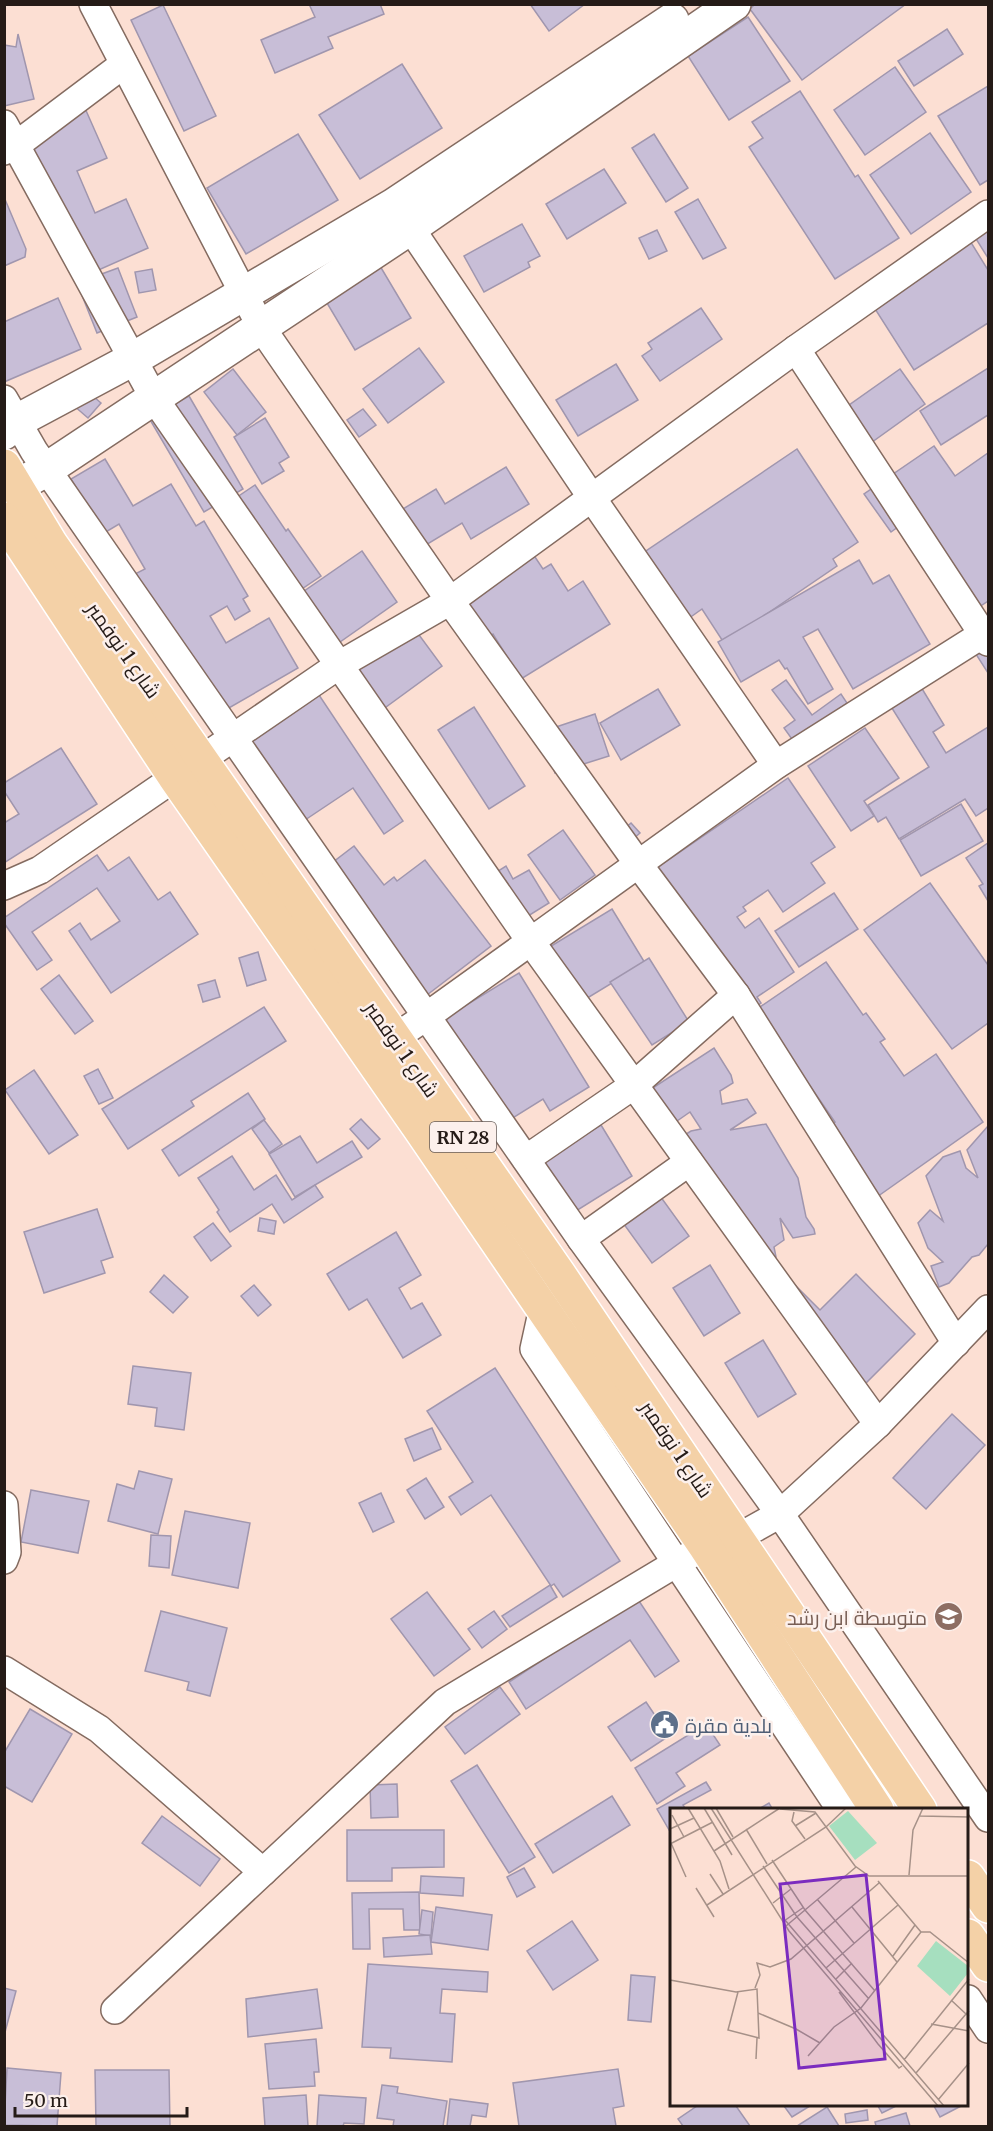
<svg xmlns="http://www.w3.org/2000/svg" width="993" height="2131" viewBox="0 0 993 2131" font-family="Merriweather,Cairo,serif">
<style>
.building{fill:#c8bed7;stroke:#a096ae;stroke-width:1.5}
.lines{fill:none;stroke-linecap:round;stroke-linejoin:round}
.minor-casing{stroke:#846b60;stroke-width:30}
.tertiary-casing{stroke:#846b60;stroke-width:36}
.primary-casing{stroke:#fff;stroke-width:36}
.minor{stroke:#fff;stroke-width:27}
.tertiary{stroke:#fff;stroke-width:33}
.primary{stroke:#f4d1a7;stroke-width:33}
.labels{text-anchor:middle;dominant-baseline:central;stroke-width:5;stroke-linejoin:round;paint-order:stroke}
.shield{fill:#fcf0ec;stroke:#665b57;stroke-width:1.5}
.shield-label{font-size:18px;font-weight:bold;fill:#251b17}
.street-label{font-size:20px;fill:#251b17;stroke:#fcf0ec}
.education-label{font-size:20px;fill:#785e54;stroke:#fcf0ec;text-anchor:end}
.service-label{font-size:20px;fill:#4e5e75;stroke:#fcf0ec;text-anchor:start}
.inset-road{fill:none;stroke:#a69188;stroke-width:1.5}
.view{fill:#7b2cbf;fill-opacity:0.15;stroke:#7b2cbf;stroke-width:3}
.inset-edge{fill:none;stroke:#251b17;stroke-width:3}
</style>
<rect width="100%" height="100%" fill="#fcdfd3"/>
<g class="building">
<polygon points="309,4 380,4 384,14 328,37 333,48 275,73 261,40 315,17"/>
<polygon points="530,4 585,4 549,31"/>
<polygon points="755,4 906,4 802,80 750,9"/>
<polygon points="163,5 216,116 184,131 131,20"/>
<polygon points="748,17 790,81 729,120 688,56"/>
<polygon points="947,29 963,54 914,86 898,61"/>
<polygon points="18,34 34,99 4,106 4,45 16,47"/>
<polygon points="402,64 442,128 360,179 319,115"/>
<polygon points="895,67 926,112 865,155 834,110"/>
<polygon points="988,86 988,180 980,185 938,116"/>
<polygon points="800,91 855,177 858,175 899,238 835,279 749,147 763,138 752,122"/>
<polygon points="84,106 107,158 77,171 95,213 126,199 148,248 76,280 9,139"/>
<polygon points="930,133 971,192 911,234 870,175"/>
<polygon points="298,134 338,200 246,254 207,188"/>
<polygon points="654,134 688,188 666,202 632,148"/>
<polygon points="604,169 626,203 567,239 546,204"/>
<polygon points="4,197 26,249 25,257 4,266"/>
<polygon points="698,199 726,248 703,259 675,212"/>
<polygon points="522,224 540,256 528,262 530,267 484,292 464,256"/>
<polygon points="988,224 988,258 973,234"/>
<polygon points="657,230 667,251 649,259 639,238"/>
<polygon points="967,236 988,270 988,323 914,370 870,301"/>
<polygon points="380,266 411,318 355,350 324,298"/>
<polygon points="118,268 137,317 97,333 77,283"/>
<polygon points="152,269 156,290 139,293 135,272"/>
<polygon points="58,298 81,349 4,382 4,322"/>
<polygon points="701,308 722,339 660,381 642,356 652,349 648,343"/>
<polygon points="419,348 444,382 388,423 363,389"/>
<polygon points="616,364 638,400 578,436 556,400"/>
<polygon points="988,368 988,415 941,445 920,411"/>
<polygon points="233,369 266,412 237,435 204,392"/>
<polygon points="900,369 925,404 861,450 835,415"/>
<polygon points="86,390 101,403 88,418 73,405"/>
<polygon points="189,396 243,489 204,512 149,418"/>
<polygon points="363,409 376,425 359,437 347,420"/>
<polygon points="265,418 289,457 279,463 284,471 262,484 234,437"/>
<polygon points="934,446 955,476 988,453 988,601 961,619 909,519 891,532 864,494"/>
<polygon points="797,449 858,542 833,559 837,566 724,643 702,609 685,621 640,555"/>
<polygon points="105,459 133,506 171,484 196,526 204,521 248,596 243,599 250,611 235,620 227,606 210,616 226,643 269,618 298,668 215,716 133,575 145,569 119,524 89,542 77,489 71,479"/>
<polygon points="506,467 529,504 471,539 462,523 411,554 388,518 436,489 445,504"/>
<polygon points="255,485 286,531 288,529 321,576 284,601 221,508"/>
<polygon points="362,551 397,602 320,656 284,605"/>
<polygon points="533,554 543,569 551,564 568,591 583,581 610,624 521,679 493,634 481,642 456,602"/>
<polygon points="859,560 873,584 889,575 930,644 853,689 818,629 803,637 833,689 808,704 787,668 785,669 779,660 741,682 718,642"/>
<polygon points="408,620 442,666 371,718 337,672"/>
<polygon points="988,637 988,673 972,648"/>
<polygon points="786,680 812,715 841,694 847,703 794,742 784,728 795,720 772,690"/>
<polygon points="921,687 944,725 933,732 946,753 988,727 988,808 976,816 965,799 899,839 886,817 878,822 868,805 929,767 890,705"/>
<polygon points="315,689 403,821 384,834 353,788 290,830 235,742"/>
<polygon points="658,689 680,725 621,760 600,723"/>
<polygon points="474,707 525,786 489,809 438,730"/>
<polygon points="595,714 609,756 555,773 541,732"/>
<polygon points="865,728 899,778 864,801 874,816 851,831 808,766"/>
<polygon points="61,748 97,804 4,863 4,823 19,814 4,791 4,783"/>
<polygon points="788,778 835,847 811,863 825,883 783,912 768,890 743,907 746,911 737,917 745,928 759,918 794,972 757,997 761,1003 741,1017 642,878"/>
<polygon points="961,804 983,841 921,876 900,840"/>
<polygon points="631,823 640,833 626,845 617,835"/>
<polygon points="563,830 595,875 560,900 528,855"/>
<polygon points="988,843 988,901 979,886 983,884 966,858"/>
<polygon points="354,846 384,885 394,877 397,881 425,860 491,946 423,998 328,866"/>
<polygon points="97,855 108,871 129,857 158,900 170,892 198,934 111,993 69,931 80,923 91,940 120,921 97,888 32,932 52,960 37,970 4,923 4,918"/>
<polygon points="506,866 513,879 529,870 549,903 512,926 484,880"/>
<polygon points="930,883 988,965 988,1023 952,1049 864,930"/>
<polygon points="834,893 858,929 799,967 775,931"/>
<polygon points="612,909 645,963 571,1008 538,954"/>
<polygon points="258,952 266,980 247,986 239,958"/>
<polygon points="649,958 689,1022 652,1045 610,982"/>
<polygon points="826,962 863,1015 866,1013 885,1039 880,1042 904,1076 936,1054 983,1122 874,1199 823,1130 835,1122 757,1009"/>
<polygon points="519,973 589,1087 550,1111 543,1099 500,1126 437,1023"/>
<polygon points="59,975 93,1021 75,1034 41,989"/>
<polygon points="215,980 220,997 203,1002 198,985"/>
<polygon points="264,1007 286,1041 191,1101 194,1106 128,1149 102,1109"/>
<polygon points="714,1048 731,1075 733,1083 720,1091 722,1104 747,1099 756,1113 730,1130 766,1124 798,1178 806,1217 814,1229 815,1234 793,1238 780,1218 784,1240 774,1247 776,1257 760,1260 675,1141 691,1131 701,1129 690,1112 667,1128 645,1093"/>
<polygon points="98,1069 113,1098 99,1104 84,1076"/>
<polygon points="34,1070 78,1135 49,1154 5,1090"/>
<polygon points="248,1093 265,1119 179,1176 162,1150"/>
<polygon points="361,1119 380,1139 368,1149 350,1129"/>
<polygon points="264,1120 282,1144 269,1153 252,1129"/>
<polygon points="601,1125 632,1176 560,1221 522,1160 578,1139"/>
<polygon points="988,1126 988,1244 979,1255 972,1257 949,1283 939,1287 931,1266 943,1262 928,1248 918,1223 930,1210 943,1221 926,1176 943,1157 960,1151 966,1168 978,1178 967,1150"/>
<polygon points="300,1136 317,1163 352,1141 362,1157 295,1197 269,1154"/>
<polygon points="232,1156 254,1190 276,1175 292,1200 315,1185 323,1197 284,1223 272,1204 230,1232 217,1212 219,1210 198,1178"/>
<polygon points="655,1189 689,1236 652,1263 618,1216"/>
<polygon points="97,1209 113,1257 101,1261 105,1273 44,1293 24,1232"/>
<polygon points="260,1218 276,1221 274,1234 258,1231"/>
<polygon points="213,1223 231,1246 211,1261 194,1237"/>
<polygon points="396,1232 421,1275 399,1288 411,1309 422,1303 441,1335 403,1358 367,1299 349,1310 327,1274"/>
<polygon points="710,1265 740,1313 704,1336 673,1288"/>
<polygon points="856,1274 915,1334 863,1386 788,1278 820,1310"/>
<polygon points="164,1275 188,1297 173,1313 150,1292"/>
<polygon points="254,1285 271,1305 258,1316 241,1296"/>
<polygon points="763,1340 796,1394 758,1417 725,1363"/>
<polygon points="133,1366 191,1373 184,1430 155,1426 157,1408 128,1404"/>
<polygon points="495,1368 620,1561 563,1597 554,1584 551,1586 491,1495 461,1515 449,1497 473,1482 427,1411"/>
<polygon points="952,1414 985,1445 926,1509 893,1478"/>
<polygon points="432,1428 441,1449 414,1461 405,1439"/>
<polygon points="139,1471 172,1479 158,1534 108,1521 117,1484 134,1489"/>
<polygon points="426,1478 444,1507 425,1519 407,1490"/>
<polygon points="31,1490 89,1501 78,1553 21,1542"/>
<polygon points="381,1493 394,1522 373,1532 359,1503"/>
<polygon points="185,1511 250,1523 238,1588 172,1575"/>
<polygon points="151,1535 171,1536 169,1568 149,1566"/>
<polygon points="550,1585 557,1597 510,1627 502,1616"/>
<polygon points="427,1592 470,1649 434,1676 391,1619"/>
<polygon points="637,1598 679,1661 655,1677 630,1640 526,1709 509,1682"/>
<polygon points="161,1611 227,1628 210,1696 187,1690 189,1682 145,1671"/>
<polygon points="494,1611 507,1629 482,1648 468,1629"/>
<polygon points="500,1687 520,1714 465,1754 445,1727"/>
<polygon points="646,1702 669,1736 631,1761 608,1727"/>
<polygon points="30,1709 72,1734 32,1802 4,1786 4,1753"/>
<polygon points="706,1724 720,1745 676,1773 685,1786 657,1804 635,1768"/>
<polygon points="477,1765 535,1857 509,1873 451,1781"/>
<polygon points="706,1782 711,1790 683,1805 686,1810 672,1810 672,1835 657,1809"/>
<polygon points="397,1784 398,1817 371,1818 370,1785"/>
<polygon points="612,1796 630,1825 553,1873 535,1844"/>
<polygon points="769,1803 773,1810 757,1810"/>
<polygon points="162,1816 220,1859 200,1886 142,1843"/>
<polygon points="347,1830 444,1830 444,1867 392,1868 392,1881 347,1881"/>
<polygon points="524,1868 535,1887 517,1897 507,1877"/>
<polygon points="421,1876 464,1878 463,1896 420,1893"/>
<polygon points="419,1892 420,1930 404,1930 403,1909 369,1909 370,1949 353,1949 352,1893"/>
<polygon points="436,1907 492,1915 488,1950 431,1942"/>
<polygon points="422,1910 433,1912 431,1936 419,1934"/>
<polygon points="572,1921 598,1960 553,1990 527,1951"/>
<polygon points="430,1935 432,1954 384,1957 383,1938"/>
<polygon points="368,1964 488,1972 487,1992 442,1989 440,2013 455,2014 452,2062 390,2058 391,2048 362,2047"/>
<polygon points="631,1975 655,1977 651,2022 628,2020"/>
<polygon points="4,1988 16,1991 4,2036"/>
<polygon points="317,1989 322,2028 248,2037 246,1999"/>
<polygon points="316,2039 319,2072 314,2072 315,2086 269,2089 265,2044"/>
<polygon points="7,2068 61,2073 57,2126 4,2125"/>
<polygon points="618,2069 624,2106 613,2108 616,2126 519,2126 513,2083"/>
<polygon points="95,2070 169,2070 170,2126 96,2126"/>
<polygon points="382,2085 398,2087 397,2093 447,2101 443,2126 393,2126 394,2120 377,2118"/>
<polygon points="306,2095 308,2126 265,2126 263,2098"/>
<polygon points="319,2095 366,2098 364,2124 344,2123 343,2126 317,2126"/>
<polygon points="450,2099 488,2104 486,2117 472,2115 470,2126 447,2126"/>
<polygon points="697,2106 736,2106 750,2126 683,2126 678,2119"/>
<polygon points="784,2106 810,2106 792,2117"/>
<polygon points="878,2106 896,2106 882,2113"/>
<polygon points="934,2106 961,2106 940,2117"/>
<polygon points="827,2107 839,2126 797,2126"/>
<polygon points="867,2110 868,2120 846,2123 845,2114"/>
<polygon points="906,2113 910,2126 876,2126 875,2122"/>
</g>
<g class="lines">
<defs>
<g id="minor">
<polyline points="93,4 261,327 450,601 639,865 736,995 956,1343"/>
<polyline points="4,124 154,398 531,942 878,1424"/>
<polyline points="4,151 15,146 124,64"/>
<polyline points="399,211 592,498 776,765"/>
<polyline points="796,349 988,642"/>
<polyline points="4,399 34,451 97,542 581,1239 780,1514 988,1818"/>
<polyline points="4,886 40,870 339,665 450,601 796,349 988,214"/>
<polyline points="378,1049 427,1016 776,765 988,631"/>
<polyline points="526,1159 634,1085 736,995"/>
<polyline points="581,1239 689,1162"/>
<polyline points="543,1308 534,1349 841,1810"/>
<polyline points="4,1505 7,1552 4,1560"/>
<polyline points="4,1670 99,1729 263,1872"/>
<polyline points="968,1999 988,2029"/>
<polyline points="115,2010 445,1702 705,1546 737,1538 780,1514 878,1424 988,1309"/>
</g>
<g id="tertiary">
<polyline points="4,433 17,421 133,359 394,205 672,20"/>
<polyline points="4,494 47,469 410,228 734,4"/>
</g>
<g id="primary">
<polyline points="4,466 51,544 559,1274 920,1810"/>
<polyline points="4,519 174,776 420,1129 705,1546 877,1810"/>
<polyline points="968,1877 988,1906"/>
<polyline points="968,1936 988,1965"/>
</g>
</defs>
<use href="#minor" class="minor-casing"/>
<use href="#tertiary" class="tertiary-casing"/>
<use href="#primary" class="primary-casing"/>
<use href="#minor" class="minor"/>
<use href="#tertiary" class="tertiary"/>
<use href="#primary" class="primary"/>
</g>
<defs>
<symbol id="school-disc" viewBox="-11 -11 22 22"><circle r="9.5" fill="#8d6e63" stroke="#fcf0ec"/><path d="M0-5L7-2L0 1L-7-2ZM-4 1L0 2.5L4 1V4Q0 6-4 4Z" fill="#fff"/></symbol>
<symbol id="civic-disc" viewBox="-11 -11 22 22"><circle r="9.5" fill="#5c6f8a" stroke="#fcf0ec"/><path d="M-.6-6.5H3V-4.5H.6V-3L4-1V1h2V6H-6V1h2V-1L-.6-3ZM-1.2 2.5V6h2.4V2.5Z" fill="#fff"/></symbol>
</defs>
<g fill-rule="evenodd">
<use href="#school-disc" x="932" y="1600" width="33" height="33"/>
<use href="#civic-disc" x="648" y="1708" width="33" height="33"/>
</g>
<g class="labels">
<rect class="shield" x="430" y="1122" width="66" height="30" rx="4.5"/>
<g class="shield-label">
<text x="463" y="1137">RN 28</text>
</g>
<g class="street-label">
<text transform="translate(124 650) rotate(55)">شارع 1 نوفمبر</text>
<text transform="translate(402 1049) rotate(55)">شارع 1 نوفمبر</text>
<text transform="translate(677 1449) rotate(56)">شارع 1 نوفمبر</text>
</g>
<g class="education-label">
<text x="927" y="1617">متوسطة ابن رشد</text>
</g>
<g class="service-label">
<text x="685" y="1725">بلدية مقرة</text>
</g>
</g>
<g transform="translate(670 1808)">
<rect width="298" height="298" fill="#fcdfd3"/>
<path d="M178,3L207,35L185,52L159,18ZM266,133L298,158V165L280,188L247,158Z" fill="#a6dfbf"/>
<path class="inset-road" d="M18,0L50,53L59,81M34,0L62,47M41,0L119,123L268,298M46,0L63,29M110,1L145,4L185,58L199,68H299M124,4L122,13L135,31M2,7L14,29M250,8L299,9M125,18L146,5M0,21L24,10M76,21L97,56M1,35L16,69M0,36L43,14M44,43L110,0M102,52L135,102L205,183M93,58L127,109L199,191M40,66L53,86M239,67L243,22L253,0M208,73L251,124M26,80L44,109M147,91L184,135M103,95L121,81M37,97L156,19L176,0M182,99L227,154M115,112L274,298M114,113L134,99M116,118L186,59M223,148L245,117M156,160L228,97M166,171L182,155M0,172L66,184L87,181L88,205L126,221L150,235M85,180L90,167L87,155L100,159L121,151L209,75M68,184L58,222L89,230L88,205M169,184L208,236L229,260L232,258M281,192L296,206L299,203M261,216L299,223M138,248L164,219L191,200L251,124H260L299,155M86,251L87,230M234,252L299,171M246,265L296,206L299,208M268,292L299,255"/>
<path class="view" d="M196,67L215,251L129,260L110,76Z"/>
<rect width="298" height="298" class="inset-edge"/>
</g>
<rect width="993" height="2131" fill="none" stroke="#251b17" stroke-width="12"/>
<path d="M15 2107v9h172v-9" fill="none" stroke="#251b17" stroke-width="3"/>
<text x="24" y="2107" font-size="18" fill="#251b17" stroke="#fcf0ec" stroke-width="4.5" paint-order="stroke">50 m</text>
</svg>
